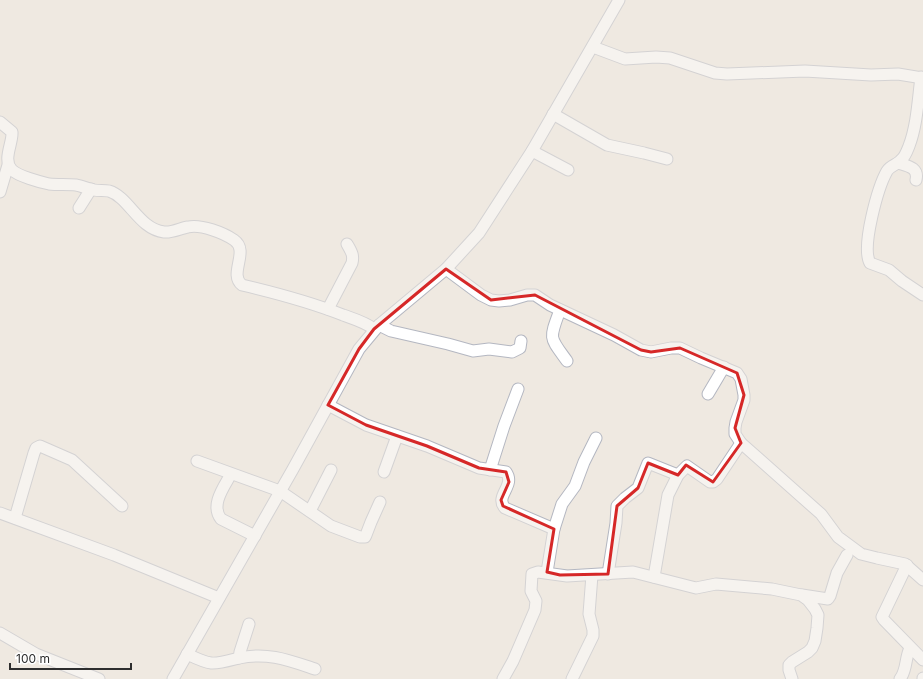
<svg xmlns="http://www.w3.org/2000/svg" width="923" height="679" viewBox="0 0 923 679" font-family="Inter,sans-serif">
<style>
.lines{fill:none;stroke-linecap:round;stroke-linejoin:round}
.minor-casing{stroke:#b4b7c1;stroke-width:13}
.minor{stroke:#fff;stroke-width:11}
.marked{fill:none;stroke:#d62828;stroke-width:3;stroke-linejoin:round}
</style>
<rect width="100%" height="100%" fill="#efe9e1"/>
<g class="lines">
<defs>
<g id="minor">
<polyline points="593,47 625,59 656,57 670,58 715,73 727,74 805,71 871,75 898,74 923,78"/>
<path d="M921,77C918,100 917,125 909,146C907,151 905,157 901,160C897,165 891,165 887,171C878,187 861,247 870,263L889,270L902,281L923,295"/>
<polyline points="553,114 607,145 644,153 667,159"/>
<path d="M0,122L12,132C13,143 2,160 12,170C18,176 40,182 49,184C58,185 67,184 76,185C82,186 88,189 94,190C99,191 104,190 109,191C129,197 139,229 164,232C172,233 181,228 188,227C201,224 224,233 234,240C250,251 228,274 242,285C276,293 310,302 343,315C354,319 365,322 374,329"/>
<polyline points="532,151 568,170"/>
<path d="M898,163C907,166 919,167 916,180"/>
<polyline points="0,192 8,165"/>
<polyline points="79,208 91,189"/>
<polyline points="446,269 481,295 491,300 499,301 510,300 527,295 535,295 550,305 614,335 641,350 651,352 671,348 680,348 701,358 737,373 741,379 744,395 744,400 736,422 735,428 735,434 741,443 821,514 838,537 861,554 877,558 905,564 923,580"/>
<path d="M328,309L352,263C354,255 351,251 347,244"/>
<path d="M560,310C549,340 549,336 567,361"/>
<polyline points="379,325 391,331 448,344 473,351 489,349 512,352 520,348 521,341"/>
<polyline points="708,394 724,367"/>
<path d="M328,405L366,425L427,446L479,468L506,472C516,486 494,496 505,508L554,529"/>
<polyline points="197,461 280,491 331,526 360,537 365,537 366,535 371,522 380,502"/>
<polyline points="490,470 504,426 518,389"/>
<polyline points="384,472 397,436"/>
<path d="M231,474C224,487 210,505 221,519L255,536"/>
<polyline points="310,511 331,470"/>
<polyline points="0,513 114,555 219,598"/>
<polyline points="15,518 34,453 36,448 40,446 72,460 122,506"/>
<polyline points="907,565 882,617 884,620 923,660"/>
<polyline points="547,572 554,529 562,504 575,486 584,462 596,438"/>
<polyline points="608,574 616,523 617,506 625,498 638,488 648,463 678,475"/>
<polyline points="654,577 668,495 678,475 687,466 710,482 713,482 717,479 741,443"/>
<polyline points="802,595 828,599 830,596 837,573 847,555"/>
<polyline points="0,633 36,654 99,679"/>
<path d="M187,654C212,666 212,665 239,658L240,652L249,624"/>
<path d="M239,658C268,652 288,660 315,669"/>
<polyline points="173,679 293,469 359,349 379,325 446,269 479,233 532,151 619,0"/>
<polyline points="503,679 513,661 535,610 536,601 531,591 532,574 538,572 567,576 633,572 696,588 716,584 772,589 801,595 808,600 815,609 818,615 817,628 815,641 812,648 808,652 792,662 789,665 789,670 792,679"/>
<polyline points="572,679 593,636 593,630 589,614 592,575"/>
<path d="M900,679C907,670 905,658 910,648"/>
<polyline points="923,679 923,678"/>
</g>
</defs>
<use href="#minor" class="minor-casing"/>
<use href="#minor" class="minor"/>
</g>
<path d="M0 0H923V679H0ZM446,269L491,300L535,295L641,350L651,352L680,348L737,373L744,395L735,428L741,443L713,482L686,465L678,475L648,463L638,488L617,506L608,574L560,575L547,572L554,529L503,506L501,500L509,482L506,472L479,468L427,446L366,425L328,405L359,349L374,329Z" fill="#efe9e1" fill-opacity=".55" fill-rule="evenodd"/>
<path class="marked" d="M446,269L491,300L535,295L641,350L651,352L680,348L737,373L744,395L735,428L741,443L713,482L686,465L678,475L648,463L638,488L617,506L608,574L560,575L547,572L554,529L503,506L501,500L509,482L506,472L479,468L427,446L366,425L328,405L359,349L374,329Z"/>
<path d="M10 663v6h121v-6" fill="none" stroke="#2e2e2e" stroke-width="2"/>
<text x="16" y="663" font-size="12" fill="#2e2e2e" stroke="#ffffff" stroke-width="3" paint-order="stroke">100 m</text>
</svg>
